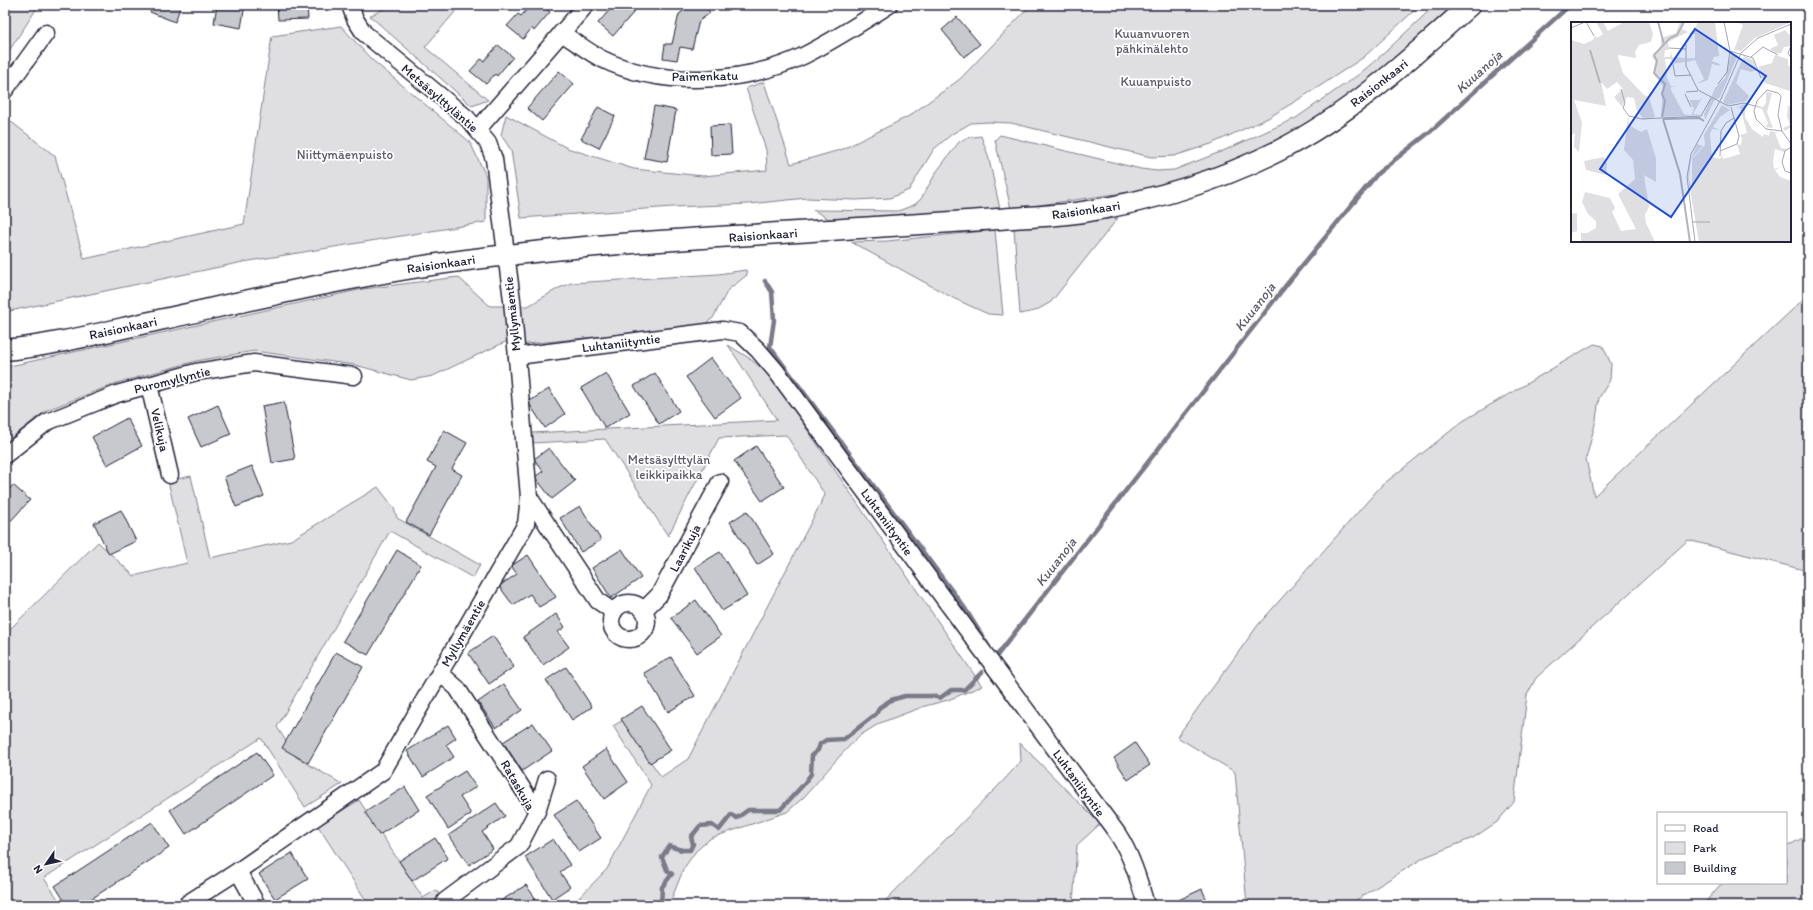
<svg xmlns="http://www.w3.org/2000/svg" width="1813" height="910" viewBox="0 0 1813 910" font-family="Itim,sans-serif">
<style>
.green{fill:#dfdfe2;stroke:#80808e}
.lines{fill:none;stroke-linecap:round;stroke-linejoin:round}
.stream{stroke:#7a7a88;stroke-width:4.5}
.building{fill:#c8c8cf;stroke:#22223b}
.minor-casing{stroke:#22223b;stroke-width:19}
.major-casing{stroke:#22223b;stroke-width:23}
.minor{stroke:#fff;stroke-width:16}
.major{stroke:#fff;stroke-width:20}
.labels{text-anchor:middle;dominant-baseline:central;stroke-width:3.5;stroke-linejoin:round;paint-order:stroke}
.park-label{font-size:13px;fill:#5b5b6d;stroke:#fff}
.street-label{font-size:13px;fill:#22223b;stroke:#fff}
.water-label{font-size:14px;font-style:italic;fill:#5c5c6f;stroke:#fff}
.inset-river{fill:none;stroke:#b4b4bc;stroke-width:2}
.inset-road{fill:none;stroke:#a7a7b1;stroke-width:1}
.view{fill:#1d4ed8;fill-opacity:0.15;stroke:#1d4ed8;stroke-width:2}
.inset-edge{fill:none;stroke:#22223b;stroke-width:2}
</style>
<rect width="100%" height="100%" fill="#fff"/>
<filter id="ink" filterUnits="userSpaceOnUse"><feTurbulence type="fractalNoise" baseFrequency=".025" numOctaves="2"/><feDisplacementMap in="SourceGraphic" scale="8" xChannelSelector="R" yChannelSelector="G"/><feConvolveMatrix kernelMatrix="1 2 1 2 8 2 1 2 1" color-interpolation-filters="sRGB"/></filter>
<g filter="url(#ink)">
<g class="green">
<polygon points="5,5 39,5 5,57"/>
<polygon points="391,5 461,5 425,47 488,100 472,106 370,16"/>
<polygon points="1031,5 1420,5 1364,57 1317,88 1268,118 1211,144 1174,156 1151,157 1011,123 989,122 971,123 952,134 934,149 909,190 890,198 856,200 807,198 749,204 673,207 521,218 511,150 501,135 506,115 567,148 634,169 703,176 767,170 766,150 746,88 764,82 791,164 843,149 909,116 960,79"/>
<polygon points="1435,5 1453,5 1365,85 1283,138 1229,163 1151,189 1011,209 995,140 1000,135 1141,169 1157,171 1174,170 1223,151 1296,118 1358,75 1383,54"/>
<polygon points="341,26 371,59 470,142 486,176 486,222 243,262 5,312 5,117 55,156 84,259 244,224 272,36"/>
<polygon points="981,136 988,155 1000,209 836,219 829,219 813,210 898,211 914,205 921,199 937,171 959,142 966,138"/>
<polygon points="1118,218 1051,302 1035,311 1020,314 1014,228"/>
<polygon points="995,230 1003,315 988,314 955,299 851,242 887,241"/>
<polygon points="746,270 747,275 728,290 713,318 702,326 517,345 505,342 433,376 411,380 355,365 254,351 196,361 117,383 47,410 11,438 5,428 5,367 363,289 458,277 490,306 528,306 559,288 571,283 718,274"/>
<polygon points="1808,295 1808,571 1688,540 1536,678 1527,695 1514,802 1497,822 1473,838 1425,857 1348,905 1247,905 1235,772 1177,737 1258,625 1381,486 1463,421 1594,344 1603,346 1611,364 1610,380 1599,398 1596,420 1586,459 1594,496"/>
<polygon points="728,345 749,358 770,375 982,686 948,700 925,706 880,723 859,736 839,757 804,797 787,812 711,838 696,851 684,868 669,905 572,905 607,869 651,785 613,726 623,720 661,777 688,759 825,495 786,435 719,438 668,536 605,439 533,443 532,433 777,420"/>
<polygon points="191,476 210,558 291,540 378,487 394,508 397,518 480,565 473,578 390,531 277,727 296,757 342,784 305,807 261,738 44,878 62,905 5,905 5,634 98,542 134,576 187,563 168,481"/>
<polygon points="1020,743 1100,824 1077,845 1073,905 881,905 1004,780 1021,761"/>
<polygon points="359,800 423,898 436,890 447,905 369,905 318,826"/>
<polygon points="1808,835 1808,905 1703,905 1719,886 1724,883 1786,883 1786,847"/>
</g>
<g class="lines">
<g class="stream">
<polyline points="765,281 772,292 774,320 770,347 964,607 989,647"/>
<polyline points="995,658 1287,284 1378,173 1431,131 1570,5"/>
<polyline points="661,905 662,887 672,874 667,870 662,857 669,846 682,850 690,850 693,844 691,837 700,826 712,825 719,830 731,815 737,818 748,810 780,810 803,785 811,774 812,755 818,750 820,744 826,740 844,739 876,714 880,707 891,700 905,696 932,696 940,698 951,690 964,690 982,672"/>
</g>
</g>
<g class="building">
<polygon points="152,5 181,5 175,22 150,12"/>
<polygon points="217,5 245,5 241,28 214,23"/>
<polygon points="277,5 307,5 308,19 278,20"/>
<polygon points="531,5 542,5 550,12 534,31 532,28 523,39 507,26 518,14 521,16"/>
<polygon points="614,5 640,5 613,36 598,23"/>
<polygon points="692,5 705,5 710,13 699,21 692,49 680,47 677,60 663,58 665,44 672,44 679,14"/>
<polygon points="957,17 980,44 964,57 942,30"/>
<polygon points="498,45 513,57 497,76 495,74 486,84 470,71 481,59 484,61"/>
<polygon points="559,71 574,84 542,121 527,108"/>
<polygon points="654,106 676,110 667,162 644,158"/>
<polygon points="598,107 615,116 599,148 581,139"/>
<polygon points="730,125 732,154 711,155 710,126"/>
<polygon points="711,358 741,398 715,417 686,377"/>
<polygon points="606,373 630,413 605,428 581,388"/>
<polygon points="655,373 679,411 659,424 634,386"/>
<polygon points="549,389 565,414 545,428 528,402"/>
<polygon points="284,402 295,459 272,463 262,406"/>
<polygon points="218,405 231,434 201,447 188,419"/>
<polygon points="127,418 142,446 107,465 92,437"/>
<polygon points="444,430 467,443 452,469 462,475 429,535 406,522 436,467 427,462"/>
<polygon points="756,446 784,487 762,501 734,461"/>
<polygon points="549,448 575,481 552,499 535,477 543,471 534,459"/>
<polygon points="252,466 264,496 236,507 224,477"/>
<polygon points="13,485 30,500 6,526 5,494"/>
<polygon points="580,506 601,540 581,552 560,518"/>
<polygon points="121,510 136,541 109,554 94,523"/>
<polygon points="747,511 774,554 757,565 730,522"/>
<polygon points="622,549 641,578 611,598 592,568"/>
<polygon points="397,550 421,565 368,655 343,641"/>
<polygon points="720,552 747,596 722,611 695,567"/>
<polygon points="528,555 556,597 539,607 530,594 513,605 499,586 517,574 511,566"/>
<polygon points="696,600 721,636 697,653 671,618"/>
<polygon points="556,614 565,627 558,632 569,647 543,665 523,637"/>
<polygon points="493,636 514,667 489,684 468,653"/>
<polygon points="336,652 363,667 308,763 282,748"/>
<polygon points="671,657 695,696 668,712 644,673"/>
<polygon points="566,667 592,707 572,720 546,680"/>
<polygon points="504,684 522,710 496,728 478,702"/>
<polygon points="642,706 671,750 650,763 621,719"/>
<polygon points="533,723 552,751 522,771 503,742"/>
<polygon points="448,725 456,738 446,745 454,757 423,777 407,751"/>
<polygon points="1135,743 1150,765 1128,780 1114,758"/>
<polygon points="606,749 628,782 604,799 582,766"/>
<polygon points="257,752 273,775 186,834 170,810"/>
<polygon points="465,771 476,787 460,797 471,814 448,829 427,795"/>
<polygon points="405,787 419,810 379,835 365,812"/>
<polygon points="576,801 601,838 579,852 554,815"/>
<polygon points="496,803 505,816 482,832 493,849 469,865 449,835"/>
<polygon points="152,822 169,848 82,905 67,905 55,886"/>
<polygon points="435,838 448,858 412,881 399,861"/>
<polygon points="553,839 570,865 560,872 570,887 552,899 525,857"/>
<polygon points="292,853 308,879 275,899 259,874"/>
<polygon points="526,885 536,899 528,905 501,905 499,902"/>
<polygon points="1202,889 1209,905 1170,905 1170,904"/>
<polygon points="315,898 319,905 304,905"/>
</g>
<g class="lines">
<defs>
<g id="minor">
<path d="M561,33C575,41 588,52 602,59C661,88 744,84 803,56C833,41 861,23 889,5"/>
<polyline points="5,90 46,33"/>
<polyline points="478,129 586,5"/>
<path d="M517,356L723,330L740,333L758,350L776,371L1117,833C1131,854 1139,880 1146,905"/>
<polyline points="149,385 170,475"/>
<polyline points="5,455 47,422 117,394 196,372 254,363 354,376"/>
<polyline points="529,497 598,601 614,612"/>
<circle cx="629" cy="621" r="18"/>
<polyline points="644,610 659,595 720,482"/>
<polyline points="440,673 457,688 537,811 519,846 445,901"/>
<polyline points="537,811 547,779"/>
<polyline points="238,871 257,905"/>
<polyline points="188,903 238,871 383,771 526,524 529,497 512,300 496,175 494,159 488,143 467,118 364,33 355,19 350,5"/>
</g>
<path id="major" d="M5,350C58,345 112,330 164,319C264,297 365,273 467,260C602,242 739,236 875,227C916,224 957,222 998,219C1026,217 1055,216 1083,212C1151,201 1219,181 1280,150C1352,113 1411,58 1470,5"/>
</defs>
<use href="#minor" class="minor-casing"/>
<use href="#major" class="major-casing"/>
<use href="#minor" class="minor"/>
<use href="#major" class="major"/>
</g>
</g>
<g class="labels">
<g class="park-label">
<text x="1152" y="33">Kuuanvuoren<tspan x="1152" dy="15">pähkinälehto</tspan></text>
<text x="1156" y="81">Kuuanpuisto</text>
<text x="345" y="154">Niittymäenpuisto</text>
<text x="669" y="459">Metsäsylttylän<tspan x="669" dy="15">leikkipaikka</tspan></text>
</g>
<g class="street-label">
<text transform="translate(705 76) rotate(-1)">Paimenkatu</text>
<text transform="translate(1379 83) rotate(-38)">Raisionkaari</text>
<text transform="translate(440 98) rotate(41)">Metsäsylttyläntie</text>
<text transform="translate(1086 210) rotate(-8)">Raisionkaari</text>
<text transform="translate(763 235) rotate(-4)">Raisionkaari</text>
<text transform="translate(441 264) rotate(-8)">Raisionkaari</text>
<text transform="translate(512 314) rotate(-96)">Myllymäentie</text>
<text transform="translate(123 328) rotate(-12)">Raisionkaari</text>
<text transform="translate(621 343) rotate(-7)">Luhtaniityntie</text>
<text transform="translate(172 380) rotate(-14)">Puromyllyntie</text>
<text transform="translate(160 430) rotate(77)">Velikuja</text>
<text transform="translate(887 522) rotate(54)">Luhtaniityntie</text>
<text transform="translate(685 548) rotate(-62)">Laarikuja</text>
<text transform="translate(463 633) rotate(-60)">Myllymäentie</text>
<text transform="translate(1079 783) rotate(54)">Luhtaniityntie</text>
<text transform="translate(518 785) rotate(60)">Rataskuja</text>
</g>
<g class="water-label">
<text transform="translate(1479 72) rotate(-42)">Kuuanoja</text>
<text transform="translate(1255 307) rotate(-52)">Kuuanoja</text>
<text transform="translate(1056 562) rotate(-52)">Kuuanoja</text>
</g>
</g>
<g transform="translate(1571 22)">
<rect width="220" height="220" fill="#fff"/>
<path d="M25,0H32L37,9L53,0H78L82,12L80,20L68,23L64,30L65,36L47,33V35L52,51L73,73L78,75L84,95L73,97L66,89L63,76L56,75L51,85L43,75L52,67L46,60L36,67L30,60L35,84L3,78L11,101L8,130L3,125L4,111L0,113V18L13,22L22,18L24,14L26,16L32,12ZM109,0H113L109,6L117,10L97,20L98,28H94L93,35H99L100,29L101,35L114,36V40L101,42L100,37H94L96,56L100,64H106L100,65V68L113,92L120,93L123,87L118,78H129L133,73L122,92L130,93L90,95L92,64L83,53L84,39L81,35L90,24V16L105,11ZM127,0H144L148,34L143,35L141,39L149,42L148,44L141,42L137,58L126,62L133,57L124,38L116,40V36H124V12H117L123,8ZM165,0H220L184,16L170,29L163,28L172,3ZM214,8L220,15V24L213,25L210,31H204L199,27L207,23L203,13ZM160,32L167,33L149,75L143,79L134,98L133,92L144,66L154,56ZM204,33L217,37V43L220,46L219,69L194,61L187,45L201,41ZM173,34L182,38L186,48L180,50L170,47L165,61L178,74L175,79L156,83L152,80ZM195,70L201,71L196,90L202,106L195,105L197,101L191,87L184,85L185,83L192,85L195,81ZM174,82V95L181,107L192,115L193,112L198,114L199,109L208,111H204L210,126L216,127L213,130L204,127L202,140L203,147L210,145L204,148L209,155L220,159V220H128L117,156L118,141L126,122L132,124L120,137L118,156L121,170V137L134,123L133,113L151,83L159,88L149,95L142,105L149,108L141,107L139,112L141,135L149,137L151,133L152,137L169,132L166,122L170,123L171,116L169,113L176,111L169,85L162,87ZM217,84H220V105L214,109L212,106L219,103L216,94ZM57,94L58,103L70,110L76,107L85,136V160L73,153L78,185L74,193L75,201L84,220H10V211H16L25,206V199L17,192L11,180L14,170L39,176L44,186L41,190L50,209L65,207L47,172L64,157L62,138L53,128ZM33,135L36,141L35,153L15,148L13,139ZM6,191V209L0,211V192Z" fill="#dfdfe2"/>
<path class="inset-river" d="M87,0L93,22M19,28L29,61M91,95L94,79L91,72L94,62L83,51L86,39L83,33L99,16L106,13L113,0M92,97L109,152L119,220M92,97L128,96L133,99"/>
<path class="inset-road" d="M15,0L23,14M153,0L159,29L182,36L190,56M0,6L14,0M115,22V44L127,68L157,84L173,81L184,84M220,24L217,31L220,36M98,26L115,27M180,35L192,25L207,33M102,42L104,54L120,53M147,62L156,50L159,29M50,67L54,81L52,86L58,94L71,97L130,94L140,76M115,70L127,69M114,72L120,85M211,109L207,93L210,74L207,71L196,68L186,79L183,89L185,97L195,107L211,109L220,122M220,125L214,129L211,140L214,149L220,151M149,129L166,122L168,114L160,85M149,134L150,109L155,101L163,96M122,200H139M124,220L116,155L120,132L150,77L170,31L187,16L220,2"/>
<path class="view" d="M124,7L195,54L100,195L29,147Z"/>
<rect width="220" height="220" class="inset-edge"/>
</g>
<rect width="1813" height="910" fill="none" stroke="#fff" stroke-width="20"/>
<rect x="10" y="10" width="1793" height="890" fill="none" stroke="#22223b" stroke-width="1.5" filter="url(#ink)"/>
<rect x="1657" y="812" width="130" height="72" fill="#ffffff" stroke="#a7a7b1"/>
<rect x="1665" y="825" width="20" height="6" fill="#ffffff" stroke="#a7a7b1"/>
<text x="1693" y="832" font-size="12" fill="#22223b">Road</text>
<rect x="1665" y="842" width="20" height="12" fill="#dfdfe2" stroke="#a7a7b1"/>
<text x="1693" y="852" font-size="12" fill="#22223b">Park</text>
<rect x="1665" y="862" width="20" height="12" fill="#c8c8cf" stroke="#a7a7b1"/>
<text x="1693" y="872" font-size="12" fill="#22223b">Building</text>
<g transform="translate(46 864) rotate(236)" stroke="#ffffff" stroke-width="3" paint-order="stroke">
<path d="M0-3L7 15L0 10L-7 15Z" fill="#22223b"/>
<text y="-6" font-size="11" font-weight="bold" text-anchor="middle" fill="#22223b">N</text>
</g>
</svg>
